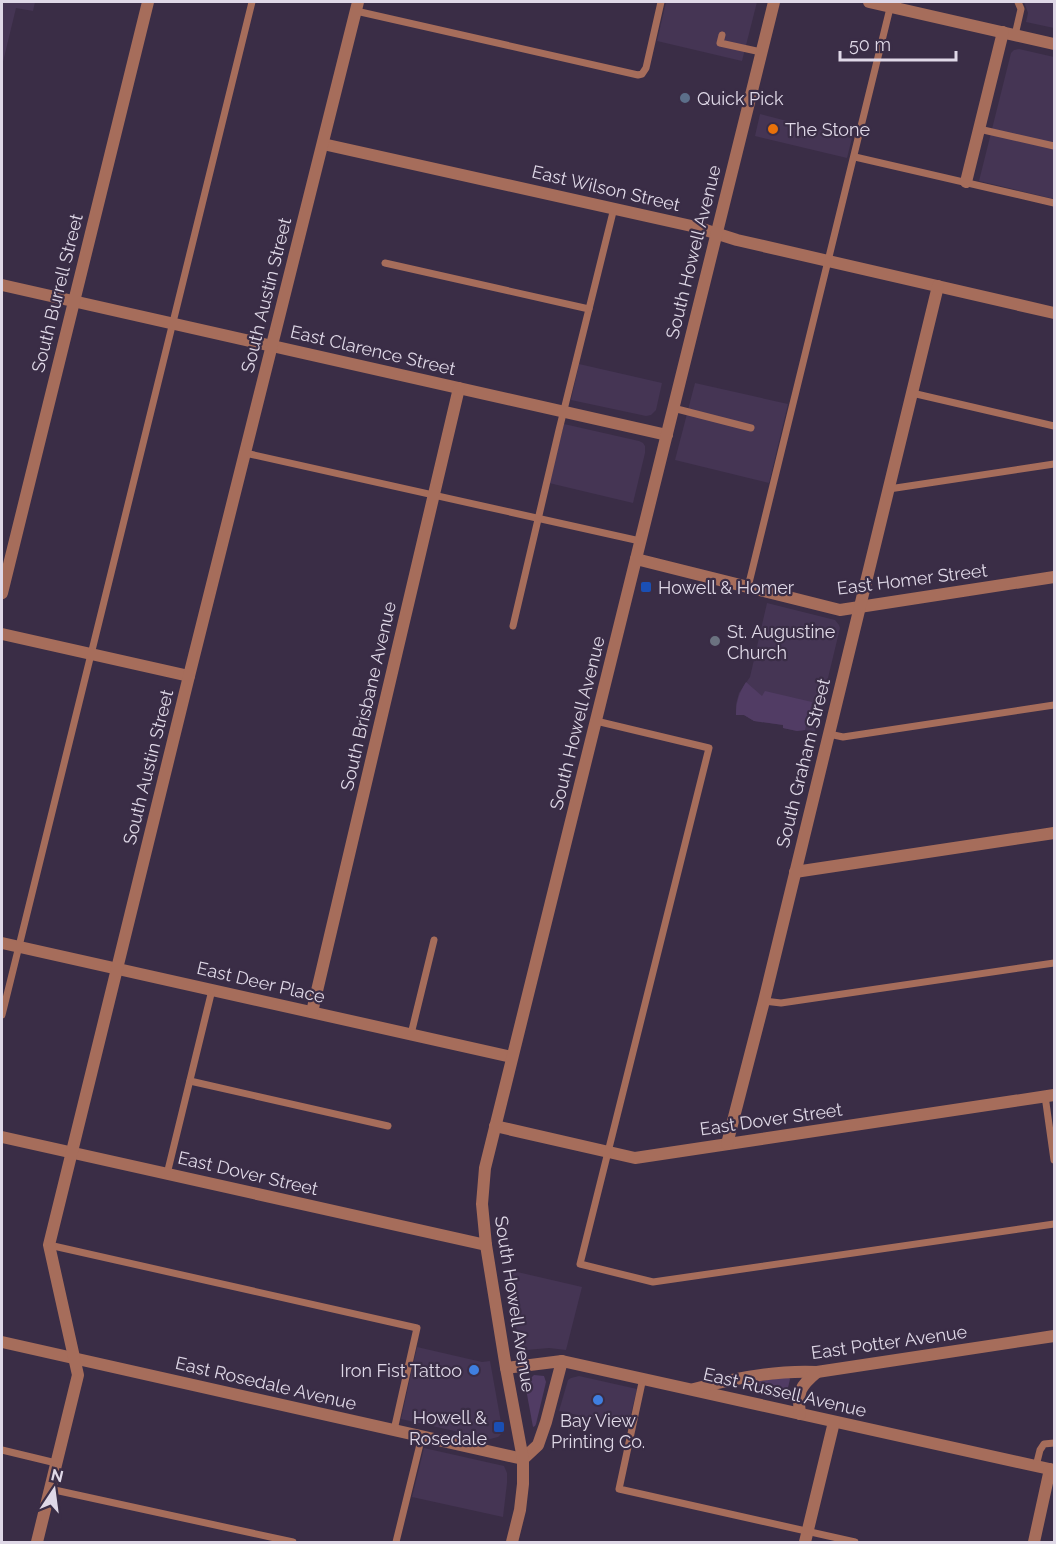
<svg xmlns="http://www.w3.org/2000/svg" width="1056" height="1544" viewBox="0 0 1056 1544" font-family="Raleway,sans-serif">
<style>
.built{fill:#453554}
.green{fill:#513c64}
.lines{fill:none;stroke-linecap:round;stroke-linejoin:round}
.service{stroke:#a66d5b;stroke-width:7}
.minor{stroke:#a66d5b;stroke-width:12}
.tertiary{stroke:#a66d5b;stroke-width:12}
.service-dot{fill:#5c6f8a;stroke:#3a2d46;stroke-width:2}
.food-dot{fill:#e8710a;stroke:#3a2d46;stroke-width:2}
.transit-dot{fill:#1a4fb4;stroke:#3a2d46;stroke-width:2}
.worship-dot{fill:#6b7280;stroke:#3a2d46;stroke-width:2}
.shop-dot{fill:#3f7fe0;stroke:#3a2d46;stroke-width:2}
.labels{text-anchor:middle;dominant-baseline:central;stroke-width:4.5;stroke-linejoin:round;paint-order:stroke}
.poi-label{font-size:18px;fill:#dfd8e7;stroke:#3a2d46;text-anchor:start}
.street-label{font-size:18px;fill:#dfd8e7;stroke:#3a2d46}
</style>
<rect width="100%" height="100%" fill="#3a2d46"/>
<g class="built">
<polygon points="2,2 35,2 33,11 16,8 2,66"/>
<polygon points="666,2 757,2 742,61 657,41"/>
<polygon points="1024,2 1054,2 1054,28 1026,22 1028,13"/>
<polygon points="1019,49 1054,57 1054,199 979,181 1011,53 1014,50"/>
<polygon points="760,114 852,138 847,158 755,136"/>
<polygon points="579,364 662,383 656,410 651,415 646,416 571,400"/>
<polygon points="695,383 788,404 769,483 675,460"/>
<polygon points="564,424 639,441 643,443 645,446 645,453 633,503 549,483"/>
<polygon points="767,603 835,620 839,625 840,628 815,732 805,730 797,731 783,728 783,725 754,721 744,715 736,715 736,704 739,693 750,677"/>
<polygon points="513,1271 582,1287 566,1350 549,1348 526,1350 521,1347 519,1343 506,1272"/>
<polygon points="417,1347 482,1362 490,1361 502,1428 501,1434 498,1437 490,1439 401,1419"/>
<polygon points="579,1376 637,1389 628,1426 559,1411 568,1380 571,1378"/>
<polygon points="424,1448 504,1466 507,1473 507,1483 503,1517 412,1497"/>
</g>
<g class="green">
<path d="M746,682L762,696L765,691L812,702L805,730L797,731L783,728V725L754,721L744,715H736C736,702 739,693 746,682Z"/>
<polygon points="534,1375 544,1376 546,1382 536,1424 535,1426 533,1427 526,1389 528,1381"/>
<polygon points="789,1377 790,1379 787,1392 746,1383"/>
</g>
<g class="lines">
<g class="service">
<polyline points="356,11 638,75 642,74 646,68 661,2"/>
<polyline points="722,35 720,43 761,52"/>
<polyline points="1015,35 1021,9 1018,2"/>
<polyline points="979,129 1054,146"/>
<polyline points="855,157 1054,203"/>
<polyline points="385,263 589,309"/>
<polyline points="912,393 1054,426"/>
<polyline points="673,408 751,428"/>
<polyline points="245,453 640,541"/>
<polyline points="889,489 1054,464"/>
<polyline points="748,587 891,4"/>
<polyline points="513,626 559,430 614,208"/>
<polyline points="596,721 709,748 580,1264 653,1282 1054,1224"/>
<polyline points="829,734 843,737 1054,705"/>
<polyline points="764,1001 781,1003 1054,963"/>
<polyline points="2,1015 252,2"/>
<polyline points="411,1034 434,940"/>
<polyline points="190,1081 388,1126"/>
<polyline points="1045,1096 1054,1160"/>
<polyline points="167,1174 212,990"/>
<polyline points="49,1245 417,1328 394,1430"/>
<polyline points="643,1378 619,1489 855,1542"/>
<polyline points="2,1450 56,1463"/>
<polyline points="1036,1466 1040,1450 1044,1444 1054,1443"/>
<polyline points="50,1489 293,1542"/>
<polyline points="396,1542 422,1436"/>
</g>
<g class="minor">
<polyline points="869,2 1054,44"/>
<polyline points="323,144 696,227 737,240 1054,313"/>
<polyline points="966,182 1003,32"/>
<polyline points="2,285 667,435"/>
<polyline points="636,559 840,610 1054,577"/>
<polyline points="2,593 148,2"/>
<polyline points="2,634 189,676"/>
<polyline points="795,872 1054,833"/>
<polyline points="2,943 512,1057"/>
<polyline points="312,1012 459,388"/>
<polyline points="495,1126 635,1158 1054,1095"/>
<polyline points="2,1137 486,1245"/>
<polyline points="727,1144 764,1001 938,286"/>
<polyline points="2,1342 523,1459 538,1445 546,1422 562,1361"/>
<polyline points="506,1368 562,1361 1054,1470"/>
<path d="M694,1389C734,1378 776,1370 817,1372L1054,1336"/>
<path d="M800,1414C797,1392 800,1386 817,1372"/>
<polyline points="37,1542 78,1375 49,1245 189,676 358,2"/>
<polyline points="805,1542 834,1422"/>
<polyline points="1034,1542 1050,1469"/>
</g>
<polyline class="tertiary" points="512,1542 520,1510 523,1484 523,1459 506,1368 486,1245 482,1204 485,1168 774,2"/>
</g>
<circle class="service-dot" cx="685" cy="98" r="6"/>
<circle class="food-dot" cx="773" cy="129" r="6"/>
<g class="transit-dot">
<rect x="640" y="581" width="12" height="12" rx="3"/>
<rect x="493" y="1421" width="12" height="12" rx="3"/>
</g>
<circle class="worship-dot" cx="715" cy="641" r="6"/>
<g class="shop-dot">
<circle cx="474" cy="1370" r="6"/>
<circle cx="598" cy="1400" r="6"/>
</g>
<g class="labels">
<g class="poi-label">
<text x="697" y="98">Quick Pick</text>
<text x="785" y="129">The Stone</text>
<text x="658" y="587">Howell &amp; Homer</text>
<text x="727" y="631">St. Augustine<tspan x="727" dy="21">Church</tspan></text>
<text x="462" y="1370" text-anchor="end">Iron Fist Tattoo</text>
<text x="487" y="1417" text-anchor="end">Howell &amp;<tspan x="487" dy="21">Rosedale</tspan></text>
<text x="598" y="1420" text-anchor="middle">Bay View<tspan x="598" dy="21">Printing Co.</tspan></text>
</g>
<g class="street-label">
<text transform="translate(606 188) rotate(13)">East Wilson Street</text>
<text transform="translate(693 252) rotate(-76)">South Howell Avenue</text>
<text transform="translate(57 293) rotate(-76)">South Burrell Street</text>
<text transform="translate(266 295) rotate(-76)">South Austin Street</text>
<text transform="translate(373 350) rotate(13)">East Clarence Street</text>
<text transform="translate(912 579) rotate(-7)">East Homer Street</text>
<text transform="translate(368 696) rotate(-77)">South Brisbane Avenue</text>
<text transform="translate(577 723) rotate(-76)">South Howell Avenue</text>
<text transform="translate(803 763) rotate(-76)">South Graham Street</text>
<text transform="translate(148 767) rotate(-76)">South Austin Street</text>
<text transform="translate(261 982) rotate(13)">East Deer Place</text>
<text transform="translate(771 1119) rotate(-8)">East Dover Street</text>
<text transform="translate(248 1173) rotate(13)">East Dover Street</text>
<text transform="translate(515 1304) rotate(81)">South Howell Avenue</text>
<text transform="translate(889 1342) rotate(-8)">East Potter Avenue</text>
<text transform="translate(266 1383) rotate(13)">East Rosedale Avenue</text>
<text transform="translate(785 1392) rotate(13)">East Russell Avenue</text>
</g>
</g>
<rect width="1056" height="1544" fill="none" stroke="#dfd8e7" stroke-width="6"/>
<g transform="translate(54 1490) rotate(13)" stroke="#3a2d46" stroke-width="4.5" paint-order="stroke">
<path d="M0-4.5L10 22L0 15L-10 22Z" fill="#dfd8e7"/>
<text y="-9" font-size="16" font-weight="bold" text-anchor="middle" fill="#dfd8e7">N</text>
</g>
<path d="M840 51v9h116v-9" fill="none" stroke="#dfd8e7" stroke-width="3"/>
<text x="849" y="51" font-size="18" fill="#dfd8e7" stroke="#3a2d46" stroke-width="4.5" paint-order="stroke">50 m</text>
</svg>
